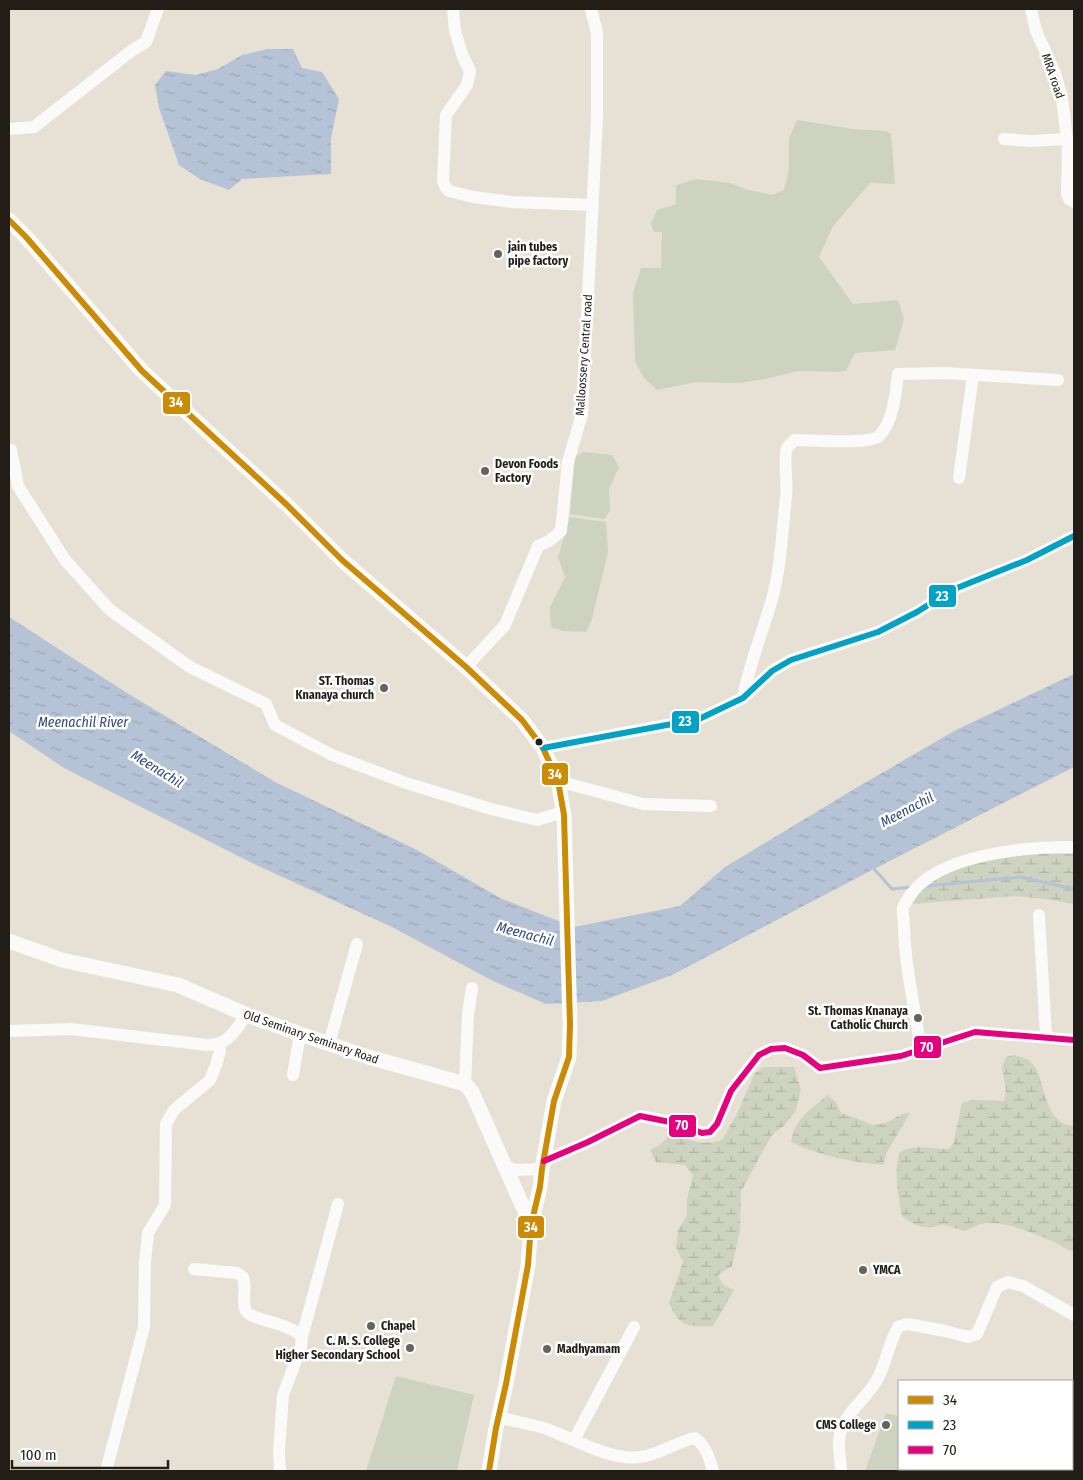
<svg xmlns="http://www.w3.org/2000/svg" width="1083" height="1480" viewBox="0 0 1083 1480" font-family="'Fira Sans Condensed',sans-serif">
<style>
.green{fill:#cdd3c0}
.wetland{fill:url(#wetland-marsh)}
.water{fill:url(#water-ripples)}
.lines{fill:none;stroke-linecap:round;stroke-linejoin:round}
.stream{stroke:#b6c2d6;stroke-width:3}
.minor{stroke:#fbfaf9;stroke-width:12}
.major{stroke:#fbfaf9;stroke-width:15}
.bus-1-casing{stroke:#fff;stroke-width:10}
.bus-2-casing{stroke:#fff;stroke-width:10}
.bus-3-casing{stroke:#fff;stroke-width:10}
.bus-1{stroke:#cc8b05;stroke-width:6}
.bus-2{stroke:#02a2c5;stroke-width:6}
.bus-3{stroke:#e5007d;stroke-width:6}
.poi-dot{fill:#67625a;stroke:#fff;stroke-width:2}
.bus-dot{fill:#221e17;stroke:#fff;stroke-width:2}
.labels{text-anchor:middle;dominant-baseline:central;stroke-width:5;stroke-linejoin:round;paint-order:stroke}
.street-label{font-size:12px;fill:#221e17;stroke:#fff}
.poi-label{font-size:12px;font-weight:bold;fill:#221e17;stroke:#fff;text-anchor:start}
.water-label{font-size:14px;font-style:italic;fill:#314b79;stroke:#fff}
.line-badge{stroke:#fff;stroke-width:2}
.badge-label{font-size:14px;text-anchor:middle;font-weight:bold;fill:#fff}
</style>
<defs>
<pattern id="wetland-marsh" width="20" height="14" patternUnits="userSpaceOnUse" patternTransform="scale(1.25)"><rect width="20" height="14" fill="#cdd3c0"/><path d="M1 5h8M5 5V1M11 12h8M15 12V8" fill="none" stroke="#b0b5a4"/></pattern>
<pattern id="water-ripples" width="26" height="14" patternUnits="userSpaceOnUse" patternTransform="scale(1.25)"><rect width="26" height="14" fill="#b6c2d6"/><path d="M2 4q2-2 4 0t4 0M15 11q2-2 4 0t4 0" fill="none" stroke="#9ca6b7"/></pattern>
</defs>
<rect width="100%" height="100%" fill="#e7e1d5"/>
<g class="green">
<polygon points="797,120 853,129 886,131 891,134 895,184 870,183 833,226 819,257 853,304 898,300 904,319 895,350 855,353 846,371 836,372 798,371 770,378 740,383 696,382 657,390 644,378 635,361 633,293 641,268 661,268 662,232 654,232 651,224 657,210 676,204 676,185 696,179 730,183 748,190 772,195 784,190 789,169 789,138"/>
<polygon points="583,452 612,455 619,467 609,489 610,511 604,519 570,514 575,457"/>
<polygon points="570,517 606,522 608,552 592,619 586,632 563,631 551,627 550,607 565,577 558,557"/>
<polygon points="396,1376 474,1395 457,1471 366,1471"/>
<polygon points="886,1413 899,1416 899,1469 1029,1469 1028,1471 865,1471"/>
</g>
<g class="wetland">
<polygon points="1044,853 1074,854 1074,904 1045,899 1015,896 911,904 921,885 962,867 1007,857"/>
<path d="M1015,1055C1020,1057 1026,1058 1030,1061C1047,1075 1041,1124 1074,1126V1251C1064,1250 1063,1246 1054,1242C1036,1234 1005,1221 986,1223C979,1224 971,1228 965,1231L942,1224C928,1231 914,1226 902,1216C898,1194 894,1175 899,1153C912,1143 932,1149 948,1149L953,1144L962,1103L972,1100L1004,1101L1006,1090L1002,1067L1006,1057Z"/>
<path d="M763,1067H794L801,1090L796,1110L784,1126L772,1135L741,1191L740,1231L732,1266L718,1275L722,1284L734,1290L713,1326C689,1327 679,1327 669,1303L683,1262L676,1247L678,1230L687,1216V1199L693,1175L685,1165L656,1162L650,1150L660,1145L672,1133C693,1141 699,1146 722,1140L737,1114L755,1073Z"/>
<path d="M827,1095L835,1101L841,1113L864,1121L872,1125L886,1123L902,1114L910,1113L887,1152L883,1165C851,1162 821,1156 791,1142C798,1113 808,1114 827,1095Z"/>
</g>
<g class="water">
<polygon points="268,49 293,49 302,68 322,72 339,99 331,138 331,174 242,179 229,190 200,179 179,165 159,108 155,85 166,71 196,75 218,69 242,55"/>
<polygon points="9,617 127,693 275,782 417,850 502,899 574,927 680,906 725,867 856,788 956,730 1074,674 1074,767 874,869 672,975 602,1001 546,1004 493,981 392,927 252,863 64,768 9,731"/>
</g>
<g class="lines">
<g class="stream">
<polyline points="874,869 892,889 913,887"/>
<polyline points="927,886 1021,877 1074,889"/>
</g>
<g class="minor">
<polyline points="453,9 455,31 463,57 470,71 467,85 446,115 443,181 446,188 449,191 473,197 512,202 593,205"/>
<polyline points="1031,9 1036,31 1055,73 1062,98 1068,148 1067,193 1069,199 1074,202"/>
<polyline points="9,129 34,127 131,51 146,42 158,9"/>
<polyline points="1004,139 1030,141 1067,139"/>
<polyline points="9,450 11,450 18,486 65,560 110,610 190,667 266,704 275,725 332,755 406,783 491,809 537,820 563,812"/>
<polyline points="959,478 973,375"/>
<polyline points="466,667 505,625 538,546 549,541 561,531 568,462 582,414 597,117 597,33 591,9"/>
<path d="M743,698C749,664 763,632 772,599C781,567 782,531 786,497C788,485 783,457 787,448C789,445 792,443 795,440C811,440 869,445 879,436C893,423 896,392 898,374L945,373L1058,380"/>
<polyline points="543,748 699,719 743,698 772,671 791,660 878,632 917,612 952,590 1027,560 1074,536"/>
<polyline points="558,781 643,804 711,806"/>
<polyline points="1039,915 1046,1037"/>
<path d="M9,1031L71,1029L207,1045C230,1044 233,1032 247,1015"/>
<polyline points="329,1044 357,944"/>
<path d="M921,1050C915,1009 905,967 904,926C904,921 902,912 903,907C904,904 908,900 909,897C938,853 1026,847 1074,847"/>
<polyline points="293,1075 300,1034"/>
<polyline points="465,1084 468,1014 472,988"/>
<polyline points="544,1161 588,1142 640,1116 675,1123 702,1133 710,1132 717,1124 731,1091 759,1055 771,1049 785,1048 803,1055 820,1068 901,1056 975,1032 1074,1040"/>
<polyline points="503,1165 515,1170 542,1169"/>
<path d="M194,1269L237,1273L243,1277C247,1287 241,1301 246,1311C252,1321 289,1322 302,1337L301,1347L283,1395L279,1451L280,1471"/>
<polyline points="302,1337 338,1204"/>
<path d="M498,1417C513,1421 529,1424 544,1428C572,1438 610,1461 640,1457C659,1455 676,1442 695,1438C706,1446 710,1459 713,1471"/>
<polyline points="574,1440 634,1327"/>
<polyline points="106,1471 144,1327 145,1262 148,1233 165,1205 166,1124 174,1110 210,1080 216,1065 220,1051 218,1045"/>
<path d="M841,1471C841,1461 838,1450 839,1440C842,1412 868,1400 879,1376C887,1360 889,1341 899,1326L908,1324L945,1331L968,1337L977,1334L997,1287L1008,1282L1023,1286L1074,1315"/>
</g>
<g class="major">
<polyline points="9,220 26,237 142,371 287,505 342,560 466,667 522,720 543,748 558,781 564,815 570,1024 569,1057 554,1101 542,1169 540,1187 531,1225 528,1265 506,1384 496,1428 489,1471"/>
<polyline points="9,941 62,960 178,985 247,1015 300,1034 365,1056 465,1084 472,1092 531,1225"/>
</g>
<defs>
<polyline id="bus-1" points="9,220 26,237 142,371 287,505 342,560 466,667 522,720 543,748 558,781 564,815 570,1024 569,1057 554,1101 542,1169 540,1187 531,1225 528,1265 506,1384 496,1428 489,1471"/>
<polyline id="bus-2" points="543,748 699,719 743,698 772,671 791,660 878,632 917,612 952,590 1027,560 1074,536"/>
<polyline id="bus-3" points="544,1161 588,1142 640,1116 675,1123 702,1133 710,1132 717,1124 731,1091 759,1055 771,1049 785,1048 803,1055 820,1068 901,1056 975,1032 1074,1040"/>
</defs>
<use href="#bus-1" class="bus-1-casing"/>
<use href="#bus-2" class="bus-2-casing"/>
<use href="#bus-3" class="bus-3-casing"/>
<use href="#bus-1" class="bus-1"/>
<use href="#bus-2" class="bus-2"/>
<use href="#bus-3" class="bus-3"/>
</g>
<g class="poi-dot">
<circle cx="498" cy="254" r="5"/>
<circle cx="485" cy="471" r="5"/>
<circle cx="384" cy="688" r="5"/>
<circle cx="918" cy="1018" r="5"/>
<circle cx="863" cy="1270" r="5"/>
<circle cx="371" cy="1326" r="5"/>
<circle cx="410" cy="1348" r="5"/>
<circle cx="547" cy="1349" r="5"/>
<circle cx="886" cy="1425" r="5"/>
</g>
<circle class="bus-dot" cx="539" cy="742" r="4.5"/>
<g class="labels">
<g class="street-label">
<text transform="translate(1053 76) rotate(71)">MRA road</text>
<text transform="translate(584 355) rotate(-86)">Malloossery Central road</text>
<text transform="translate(311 1037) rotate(19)">Old Seminary Seminary Road</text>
</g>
<g class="poi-label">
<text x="508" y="247">jain tubes<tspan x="508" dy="14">pipe factory</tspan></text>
<text x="495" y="464">Devon Foods<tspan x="495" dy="14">Factory</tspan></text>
<text x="374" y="681" text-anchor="end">ST. Thomas<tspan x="374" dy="14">Knanaya church</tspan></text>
<text x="908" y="1011" text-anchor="end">St. Thomas Knanaya<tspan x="908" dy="14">Catholic Church</tspan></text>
<text x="873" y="1270">YMCA</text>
<text x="381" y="1326">Chapel</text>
<text x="400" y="1341" text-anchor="end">C. M. S. College<tspan x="400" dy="14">Higher Secondary School</tspan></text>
<text x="557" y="1349">Madhyamam</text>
<text x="876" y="1425" text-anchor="end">CMS College</text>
</g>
<g class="water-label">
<text x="83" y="722">Meenachil River</text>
<text transform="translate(157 769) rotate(32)">Meenachil</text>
<text transform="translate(907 810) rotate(-28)">Meenachil</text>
<text transform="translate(525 934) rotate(15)">Meenachil</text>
</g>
</g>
<g class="line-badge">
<rect x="162" y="391" width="29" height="24" rx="5" fill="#cc8b05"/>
<rect x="928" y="584" width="29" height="24" rx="5" fill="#02a2c5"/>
<rect x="671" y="710" width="29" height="24" rx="5" fill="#02a2c5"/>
<rect x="541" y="762" width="28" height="24" rx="5" fill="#cc8b05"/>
<rect x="913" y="1035" width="29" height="24" rx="5" fill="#e5007d"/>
<rect x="668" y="1114" width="29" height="24" rx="5" fill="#e5007d"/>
<rect x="517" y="1215" width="28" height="24" rx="5" fill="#cc8b05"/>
</g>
<g class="badge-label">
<text x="176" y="407">34</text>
<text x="942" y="601">23</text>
<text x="685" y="726">23</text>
<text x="555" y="779">34</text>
<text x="927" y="1052">70</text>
<text x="682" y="1130">70</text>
<text x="531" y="1232">34</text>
</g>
<rect width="1083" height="1480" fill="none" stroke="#221e17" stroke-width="20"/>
<rect x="898" y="1380" width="175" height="90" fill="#ffffff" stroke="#a7a5a2"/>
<rect x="908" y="1396" width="25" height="8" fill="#cc8b05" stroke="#a7a5a2"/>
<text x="943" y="1405" font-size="15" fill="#221e17">34</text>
<rect x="908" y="1421" width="25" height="8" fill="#02a2c5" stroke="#a7a5a2"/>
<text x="943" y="1430" font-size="15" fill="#221e17">23</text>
<rect x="908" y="1446" width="25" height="8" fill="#e5007d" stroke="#a7a5a2"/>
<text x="943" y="1455" font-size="15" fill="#221e17">70</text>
<path d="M12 1460v8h156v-8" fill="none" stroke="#221e17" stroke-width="2.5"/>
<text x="20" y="1460" font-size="15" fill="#221e17" stroke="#ffffff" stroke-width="4" paint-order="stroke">100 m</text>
</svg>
